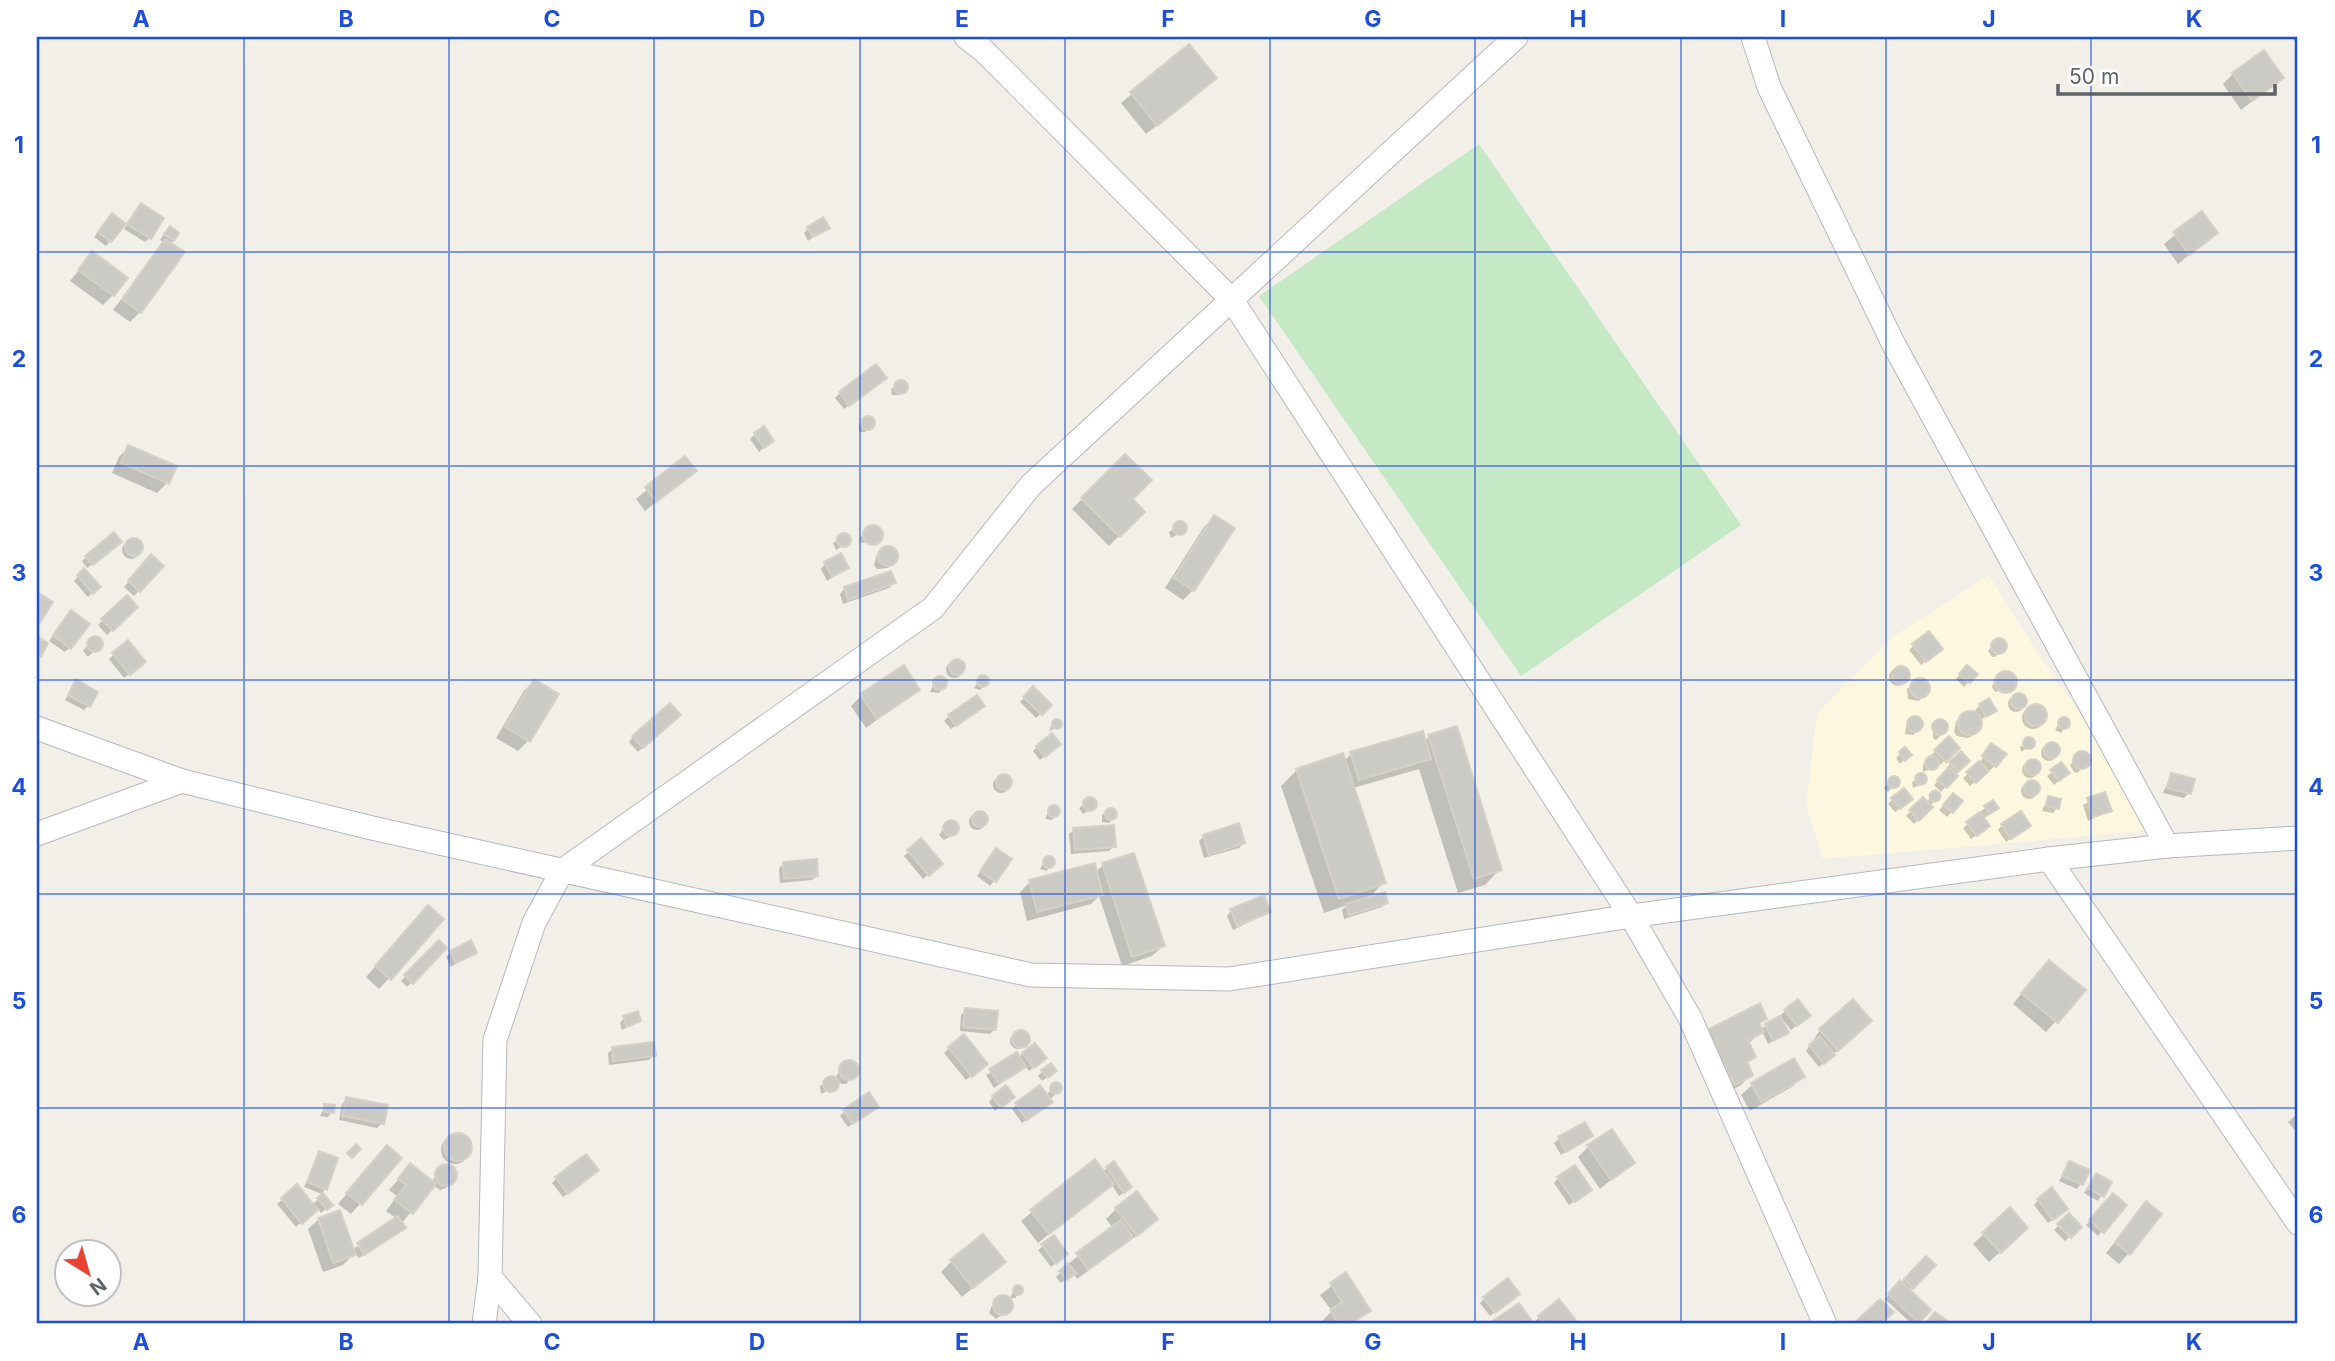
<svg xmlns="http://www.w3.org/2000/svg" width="2335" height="1361" viewBox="0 0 2335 1361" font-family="Inter,sans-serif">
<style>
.commercial{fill:#fef7e0}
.green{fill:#c5e8c5}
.shadow{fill:#0003}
.building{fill:#cccac5;stroke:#d6d1c6;stroke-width:2}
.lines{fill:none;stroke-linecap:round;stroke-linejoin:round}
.minor-casing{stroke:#b5b8bc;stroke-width:25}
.minor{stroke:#fff;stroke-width:23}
.grid{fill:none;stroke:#1d4ed8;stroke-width:2;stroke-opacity:0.55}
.neatline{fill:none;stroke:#1d4ed8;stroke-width:2.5}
.grid-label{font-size:23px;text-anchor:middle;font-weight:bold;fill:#1d4ed8}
</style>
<rect width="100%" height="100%" fill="#f1efe8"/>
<polygon class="commercial" points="1989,575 2042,660 2095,734 2145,831 1823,859 1806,805 1817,714 1891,638"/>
<polygon class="green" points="1479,144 1741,525 1521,676 1259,296"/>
<g class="shadow">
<polygon points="2291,37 2298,37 2298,46"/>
<polygon points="1189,47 1204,88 1146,134 1121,103"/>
<polygon points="2233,74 2282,78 2241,110 2223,84"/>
<polygon points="141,205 150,238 145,242 124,229"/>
<polygon points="2201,213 2216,233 2178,264 2164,244"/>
<polygon points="107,220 110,241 106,246 94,237"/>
<polygon points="827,227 808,241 804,233 808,229"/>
<polygon points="165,233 173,240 140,312 130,322 113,310 164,242 160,240"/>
<polygon points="92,254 113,295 103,305 70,281"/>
<polygon points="880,383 844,409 835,398 840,393"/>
<polygon points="903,383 904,391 899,395 892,395 891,389"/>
<polygon points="864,420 871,420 870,427 865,432 859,432 859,424"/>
<polygon points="755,434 767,445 759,452 750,439"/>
<polygon points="129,447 167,483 157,493 112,473 119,457"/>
<polygon points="1125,456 1130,499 1143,512 1109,546 1072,509"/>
<polygon points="685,459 694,471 645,511 636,499"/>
<polygon points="1214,517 1193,590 1183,600 1165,588 1204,527"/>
<polygon points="1181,524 1184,531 1171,538 1169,532"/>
<polygon points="877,528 881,537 879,541 861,543 859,539 867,529"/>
<polygon points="846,535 849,542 836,550 833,543"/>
<circle cx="131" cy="550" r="9"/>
<polygon points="115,546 87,568 82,561 87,557"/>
<polygon points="893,549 896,552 893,563 888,568 877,569 874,565 877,554 882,550"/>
<polygon points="147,561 161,566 134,596 124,587"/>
<polygon points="825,564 847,568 827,581 821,569"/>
<polygon points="84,571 98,587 88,597 74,581"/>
<polygon points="890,573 894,583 889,588 843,604 840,594 844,589"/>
<polygon points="127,597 136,607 107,635 98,625"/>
<polygon points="67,617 70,647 65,652 49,641"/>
<polygon points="92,639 101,644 88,657 83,651"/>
<polygon points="1997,640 2005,646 1995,657 1992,657 1988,651"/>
<polygon points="128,642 139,666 124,678 109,659"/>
<polygon points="1914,645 1936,653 1921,665 1909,650"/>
<circle cx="954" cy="670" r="8"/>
<polygon points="1967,667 1975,675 1964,687 1956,679"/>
<circle cx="1898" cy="677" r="9"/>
<polygon points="2010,673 2016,682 2014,687 1995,692 1992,687 1994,681"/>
<polygon points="981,678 986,679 985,685 980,690 974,688"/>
<polygon points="936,679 944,680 943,688 939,693 930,692"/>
<polygon points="1916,680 1927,682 1928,692 1919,701 1908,699 1907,689"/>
<polygon points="534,681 556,694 528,741 518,751 496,738 524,691"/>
<polygon points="77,682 88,706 84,710 65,700"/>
<polygon points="1033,689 1050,705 1036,718 1020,702"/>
<polygon points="918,690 866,728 851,706 861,696"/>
<circle cx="2016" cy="704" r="8"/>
<polygon points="1980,705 1994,711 1979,721 1972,736 1968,738 1957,736 1954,732 1956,721 1966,713 1978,716 1975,710"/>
<polygon points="983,706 951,729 944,721 949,716"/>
<circle cx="2033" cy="718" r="11"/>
<polygon points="1916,717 1922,723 1918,731 1913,735 1905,734 1907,723"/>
<polygon points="2062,719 2068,721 2061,733 2055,730"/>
<polygon points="674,720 638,752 629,742 633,737"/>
<polygon points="1943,721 1947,729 1936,740 1933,738 1933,724"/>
<polygon points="1053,722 1058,722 1059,726 1049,731"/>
<polygon points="1429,737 1500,869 1485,885 1458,893 1419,769 1353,788 1384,882 1368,899 1386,903 1382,907 1344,919 1342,910 1347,905 1324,913 1281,786 1297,770 1344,761 1351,754 1424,742"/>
<polygon points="1949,739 1958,748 1940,765 1931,755"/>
<polygon points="2030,740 2032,745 2021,752 2020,747"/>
<circle cx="2049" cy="753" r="8"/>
<polygon points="1037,747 1054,748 1040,760 1033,751"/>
<polygon points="1905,749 1909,755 1900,764 1896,758"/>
<polygon points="1987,750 1995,766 1970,786 1963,778 1980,763"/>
<polygon points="2081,753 2090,761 2077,773 2074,772 2070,765"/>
<polygon points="1961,754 1968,761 1941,792 1934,785 1948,770 1946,768"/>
<polygon points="1927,760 1935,760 1935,767 1923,772 1923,765"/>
<circle cx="2030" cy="770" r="8"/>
<polygon points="2052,772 2063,777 2054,785 2047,776"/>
<polygon points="2171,775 2189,793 2184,798 2163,793"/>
<polygon points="1924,776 1925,783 1913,788 1912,782"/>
<circle cx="1001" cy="785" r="8"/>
<polygon points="1893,778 1898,782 1888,792 1884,788"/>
<circle cx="2029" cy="791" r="8"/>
<polygon points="1932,793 1937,793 1937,799 1932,804 1927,803 1931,807 1914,824 1906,816 1923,799 1927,803"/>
<polygon points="2104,794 2110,810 2088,821 2083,805"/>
<polygon points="1953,795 1961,802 1947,817 1939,810"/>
<polygon points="2048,798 2057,808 2053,813 2042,811"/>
<polygon points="1091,799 1095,806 1083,814 1079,808"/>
<polygon points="1892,800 1906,803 1895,812 1888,804"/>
<polygon points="1051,807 1058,808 1056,815 1052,820 1045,819"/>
<polygon points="1985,808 1992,813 1983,819 1984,830 1971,839 1963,828"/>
<polygon points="1107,811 1114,811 1114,818 1109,823 1102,822 1102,815"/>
<circle cx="977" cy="822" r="8"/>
<polygon points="948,822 957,827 953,835 944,840 939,835"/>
<polygon points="2002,825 2024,830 2006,842 1998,830"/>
<polygon points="1074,830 1114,846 1109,851 1071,854 1069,834"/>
<polygon points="1204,836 1243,843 1239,848 1204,858 1199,841"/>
<polygon points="921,841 936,869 923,879 904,856"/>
<polygon points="992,855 1010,860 990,886 977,876"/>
<polygon points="1046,858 1052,860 1051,866 1046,871 1040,869"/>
<polygon points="784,864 817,876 812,880 780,883 779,868"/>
<polygon points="1103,865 1163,946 1152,956 1122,966 1099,896 1091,904 1027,921 1020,892 1030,882 1096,872"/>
<polygon points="1231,911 1269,912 1233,930 1227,916"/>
<polygon points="418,918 389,978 379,989 366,977"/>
<polygon points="439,943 445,948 407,987 401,981"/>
<polygon points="451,952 475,952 451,967 446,957"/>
<polygon points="2039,972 2083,990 2046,1032 2013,1004"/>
<polygon points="966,1010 995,1029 990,1034 960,1031 961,1015"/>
<polygon points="1785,1011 1804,1020 1791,1030 1780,1016"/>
<polygon points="624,1018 639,1021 622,1030 620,1023"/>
<polygon points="1765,1018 1758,1025 1761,1030 1766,1025 1787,1033 1768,1044 1762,1031 1748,1044 1754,1057 1746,1064 1751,1075 1741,1085 1725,1094 1698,1041"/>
<polygon points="1820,1030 1860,1031 1819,1067 1806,1051"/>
<circle cx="1018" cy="1041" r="8"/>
<polygon points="949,1048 981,1068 966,1080 944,1053"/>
<polygon points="613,1049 654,1055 649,1060 609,1065 608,1053"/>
<polygon points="1023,1054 1040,1062 1029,1071 1025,1066 994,1088 986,1075"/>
<polygon points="1794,1061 1803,1076 1793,1086 1750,1111 1741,1095 1752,1085"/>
<polygon points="847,1063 856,1066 858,1070 846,1084 841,1084 836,1076"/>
<polygon points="1043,1071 1050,1075 1042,1081 1038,1076"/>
<polygon points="832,1078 836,1086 821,1094 820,1086"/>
<polygon points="1055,1084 1060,1087 1052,1098 1047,1095"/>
<polygon points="1040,1087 1046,1106 1022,1123 1012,1109"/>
<polygon points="993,1097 1008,1101 995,1111 989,1102"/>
<polygon points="347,1099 382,1123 377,1128 339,1120 342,1104"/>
<polygon points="325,1106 332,1112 328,1117 320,1116"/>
<polygon points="845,1111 872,1111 848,1127 840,1116"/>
<polygon points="2298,1113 2298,1134 2288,1122"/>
<circle cx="455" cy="1150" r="14"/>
<polygon points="1591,1136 1561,1155 1554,1143 1559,1139"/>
<polygon points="1588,1147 1632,1163 1600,1189 1578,1157"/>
<polygon points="320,1153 325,1189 322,1194 304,1187"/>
<polygon points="377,1158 400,1159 351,1214 338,1204"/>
<polygon points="1095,1161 1103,1172 1107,1168 1126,1191 1119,1196 1111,1184 1038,1243 1021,1221"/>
<polygon points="2070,1163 2081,1184 2077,1189 2059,1181"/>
<polygon points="411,1165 432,1182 440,1167 446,1165 455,1172 446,1188 440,1190 433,1185 401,1224 399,1232 359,1258 355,1253 343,1265 323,1272 308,1229 319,1219 352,1250 397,1219 386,1211 397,1196 389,1190"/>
<polygon points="592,1175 563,1197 552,1183 556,1179"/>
<polygon points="2096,1175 2110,1182 2098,1201 2084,1193"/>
<polygon points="1558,1178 1585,1194 1569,1205 1554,1183"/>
<polygon points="297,1187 312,1205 323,1195 330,1205 321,1213 318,1208 296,1227 277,1204"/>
<polygon points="2113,1195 2102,1231 2098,1236 2086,1225"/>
<polygon points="2038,1200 2062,1213 2048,1223 2034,1205"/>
<polygon points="2146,1204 2129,1253 2119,1264 2106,1253"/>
<polygon points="1116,1209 1146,1229 1077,1279 1073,1273 1061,1283 1056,1277 1067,1265 1113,1228 1106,1219"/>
<polygon points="2010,1210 2016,1238 1989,1262 1973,1244"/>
<polygon points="2069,1215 2080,1227 2065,1241 2054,1230"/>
<polygon points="1043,1246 1061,1259 1051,1267 1038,1250"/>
<polygon points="1926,1258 1933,1265 1909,1291 1929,1310 1912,1324 1885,1299"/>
<polygon points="952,1261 1004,1262 962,1297 941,1272"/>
<polygon points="1346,1275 1369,1311 1353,1324 1323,1324 1321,1322 1332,1311 1320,1295"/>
<polygon points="1015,1288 1020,1289 1019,1294 1015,1298 1010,1298"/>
<polygon points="1003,1297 1011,1304 1010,1309 996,1319 989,1313 993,1303"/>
<polygon points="1484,1299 1513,1299 1490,1316 1480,1303"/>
<polygon points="1558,1301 1577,1324 1536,1324 1534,1322"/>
</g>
<g class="building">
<polygon points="1189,44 1217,78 1157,126 1130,92"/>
<polygon points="2264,50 2284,78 2252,101 2232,73"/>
<polygon points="141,203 164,218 151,239 127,224"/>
<polygon points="2202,211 2218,233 2189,255 2173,232"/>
<polygon points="112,213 126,224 111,242 98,232"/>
<polygon points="823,217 830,228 813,237 807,227"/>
<polygon points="170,226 179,233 174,241 164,234"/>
<polygon points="165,239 185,252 141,313 122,299"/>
<polygon points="92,251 128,278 114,296 78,270"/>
<polygon points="876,364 887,378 849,406 839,392"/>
<circle cx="901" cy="387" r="7"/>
<circle cx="868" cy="423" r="7"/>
<polygon points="764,426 774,441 764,448 754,433"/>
<polygon points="128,445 177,466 169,484 121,463"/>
<polygon points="1125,454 1152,480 1133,499 1145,512 1120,537 1081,498"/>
<polygon points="685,456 697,471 656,502 645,487"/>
<polygon points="1214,515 1235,528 1194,591 1174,578"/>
<circle cx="1180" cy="528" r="7"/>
<circle cx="873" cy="535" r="10"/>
<polygon points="114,532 122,542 93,565 85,556"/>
<circle cx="844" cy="540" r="7"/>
<circle cx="134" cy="547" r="9"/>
<circle cx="888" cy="556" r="10"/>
<polygon points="841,553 849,568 832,577 824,562"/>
<polygon points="151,554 164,566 140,592 128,581"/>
<polygon points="84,568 101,587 93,594 77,575"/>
<polygon points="891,571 896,583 848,600 844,587"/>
<polygon points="37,592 53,602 37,627"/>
<polygon points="127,595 138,607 113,631 101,619"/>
<polygon points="71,610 90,624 71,649 53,635"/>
<polygon points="1929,631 1943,649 1926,662 1912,644"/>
<circle cx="95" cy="644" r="8"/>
<polygon points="37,636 48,643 41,657 37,654"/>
<circle cx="1999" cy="646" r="8"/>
<polygon points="128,640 146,662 130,675 112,653"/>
<circle cx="957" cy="667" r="8"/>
<polygon points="904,665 920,690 877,719 860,694"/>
<polygon points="1967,665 1978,674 1970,683 1959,674"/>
<circle cx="1901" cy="675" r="9"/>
<circle cx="2006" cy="682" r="11"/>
<circle cx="983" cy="681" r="6"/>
<circle cx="940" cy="683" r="7"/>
<circle cx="1920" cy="688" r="10"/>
<polygon points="76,679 98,692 90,707 68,695"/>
<polygon points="534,679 559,694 530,742 505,727"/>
<polygon points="1033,686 1052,705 1042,715 1023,697"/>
<circle cx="2019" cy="701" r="8"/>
<polygon points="977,695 985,706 956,726 948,715"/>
<polygon points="1989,698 1997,711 1986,717 1979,704"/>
<polygon points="670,703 681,715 643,748 632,736"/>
<circle cx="2036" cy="715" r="11"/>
<circle cx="1970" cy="723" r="12"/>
<circle cx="1915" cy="724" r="8"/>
<circle cx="2064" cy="723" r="6"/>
<circle cx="1940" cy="727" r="8"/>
<circle cx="1057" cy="724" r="5"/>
<polygon points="1457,726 1502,870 1474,879 1428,735"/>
<polygon points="1423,731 1431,759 1359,780 1350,752"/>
<polygon points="1052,733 1061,744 1045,757 1036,746"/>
<polygon points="1949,736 1960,748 1946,762 1934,750"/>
<circle cx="2029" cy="743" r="6"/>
<circle cx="2052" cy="750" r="8"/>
<polygon points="1991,743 2007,754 1996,767 1982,756"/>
<polygon points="1905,747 1912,755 1905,761 1899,752"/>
<polygon points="1961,751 1970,761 1958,772 1949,762"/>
<circle cx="2082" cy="760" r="9"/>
<polygon points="1343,753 1386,883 1339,899 1296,769"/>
<circle cx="1932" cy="763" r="7"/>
<circle cx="2033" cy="767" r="8"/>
<polygon points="1979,761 1989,771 1976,783 1966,772"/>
<polygon points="2061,762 2070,773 2059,781 2050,770"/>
<polygon points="1949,767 1958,776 1947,788 1937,780"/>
<circle cx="1921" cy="779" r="6"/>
<polygon points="2171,773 2195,779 2191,794 2167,788"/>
<circle cx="1004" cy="782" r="8"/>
<circle cx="1894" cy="782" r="6"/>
<circle cx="2032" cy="788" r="8"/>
<polygon points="1904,788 1913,799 1900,809 1891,798"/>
<circle cx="1935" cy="796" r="5.5"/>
<polygon points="2105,792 2112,811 2093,817 2087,798"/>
<polygon points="1953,793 1963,801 1953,813 1943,805"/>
<polygon points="2048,796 2061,799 2059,809 2046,806"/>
<polygon points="1923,797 1933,807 1919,821 1909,810"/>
<circle cx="1090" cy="804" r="7"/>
<polygon points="1993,800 1999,808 1990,814 1984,806"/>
<circle cx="1054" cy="811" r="6"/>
<circle cx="1111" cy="814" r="6"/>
<polygon points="2021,811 2031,826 2011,839 2001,824"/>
<circle cx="980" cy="819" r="8"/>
<polygon points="1980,812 1990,826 1977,836 1966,822"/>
<circle cx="951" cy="828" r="8"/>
<polygon points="1239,823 1245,843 1209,855 1203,835"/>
<polygon points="1114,825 1116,847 1075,850 1073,828"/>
<polygon points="921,838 943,864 929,876 907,850"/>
<polygon points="996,848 1012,859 996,882 980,871"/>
<polygon points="1134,853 1165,946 1132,957 1102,863"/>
<circle cx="1049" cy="862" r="6"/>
<polygon points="817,859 818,876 784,879 783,862"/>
<polygon points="1095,863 1103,895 1037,912 1029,880"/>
<polygon points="1385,892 1388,903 1349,915 1346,904"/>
<polygon points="1264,895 1271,912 1237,926 1230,909"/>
<polygon points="428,905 444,919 391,980 375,966"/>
<polygon points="439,940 447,948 413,984 404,975"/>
<polygon points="471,940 477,953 456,963 450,951"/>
<polygon points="2049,960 2086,990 2058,1023 2021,993"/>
<polygon points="1798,999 1811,1016 1797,1026 1784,1010"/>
<polygon points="1853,999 1872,1021 1838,1051 1819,1029"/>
<polygon points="1760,1003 1767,1019 1759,1023 1764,1032 1748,1040 1756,1057 1747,1062 1753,1075 1735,1085 1707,1030"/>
<polygon points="965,1008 998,1011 996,1030 963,1027"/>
<polygon points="638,1011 641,1021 627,1027 623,1016"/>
<polygon points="1780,1016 1789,1033 1773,1041 1765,1024"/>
<circle cx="1021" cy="1039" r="9"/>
<polygon points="964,1034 988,1064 972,1077 948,1047"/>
<polygon points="1820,1036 1835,1055 1824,1064 1809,1045"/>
<polygon points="654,1042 656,1056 613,1061 612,1047"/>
<polygon points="1035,1043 1047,1058 1034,1068 1022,1053"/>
<polygon points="1017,1052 1026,1067 999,1084 989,1069"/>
<polygon points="1794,1058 1805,1077 1761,1102 1751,1083"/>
<circle cx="849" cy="1070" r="10"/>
<polygon points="1051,1063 1057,1071 1048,1078 1041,1070"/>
<circle cx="831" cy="1084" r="8"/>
<circle cx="1056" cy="1088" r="6"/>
<polygon points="1006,1085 1015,1097 1001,1108 992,1096"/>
<polygon points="1040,1085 1053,1102 1027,1120 1015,1103"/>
<polygon points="869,1092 879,1107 853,1124 843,1110"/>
<polygon points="346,1097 388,1105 384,1124 342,1116"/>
<polygon points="324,1104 335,1105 334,1113 324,1112"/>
<polygon points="1585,1122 1593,1136 1566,1152 1558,1137"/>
<polygon points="1612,1129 1635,1163 1611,1180 1587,1145"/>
<circle cx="458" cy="1147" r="14"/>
<polygon points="356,1144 361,1149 352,1158 347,1153"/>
<polygon points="387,1145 402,1158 362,1205 346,1193"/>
<polygon points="319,1151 338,1158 327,1190 307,1182"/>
<polygon points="586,1154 599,1170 568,1194 555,1177"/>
<polygon points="1095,1159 1114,1184 1049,1234 1030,1210"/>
<polygon points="1114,1161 1132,1187 1124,1193 1106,1167"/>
<polygon points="2069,1161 2090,1170 2083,1185 2062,1176"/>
<polygon points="410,1163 436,1184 413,1214 394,1200 406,1185 398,1179"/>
<circle cx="446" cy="1175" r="11"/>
<polygon points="1575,1165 1592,1190 1575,1202 1557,1177"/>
<polygon points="2096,1173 2112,1182 2104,1197 2088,1188"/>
<polygon points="297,1184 318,1210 302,1224 281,1198"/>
<polygon points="2052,1187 2068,1209 2053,1220 2037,1199"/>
<polygon points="1137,1191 1158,1219 1137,1236 1115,1208"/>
<polygon points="323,1193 333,1205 327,1210 317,1198"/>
<polygon points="2113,1193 2127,1205 2104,1233 2089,1220"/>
<polygon points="2146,1201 2162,1214 2130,1255 2115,1242"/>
<polygon points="2010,1207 2028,1228 2001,1253 1982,1233"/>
<polygon points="340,1210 356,1255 333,1263 318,1218"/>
<polygon points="2069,1213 2082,1227 2071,1238 2057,1224"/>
<polygon points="398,1216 406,1228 364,1255 357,1243"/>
<polygon points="1121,1220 1133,1237 1088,1270 1076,1253"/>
<polygon points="983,1234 1006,1262 973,1288 950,1260"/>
<polygon points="1054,1235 1068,1254 1056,1264 1041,1244"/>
<polygon points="1926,1256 1936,1265 1913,1289 1904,1279"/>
<polygon points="1068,1263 1076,1273 1067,1280 1059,1271"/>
<polygon points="1346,1272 1371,1311 1350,1324 1339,1324 1330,1310 1342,1302 1330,1283"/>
<polygon points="1508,1278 1520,1294 1495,1313 1483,1297"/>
<polygon points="1900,1280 1931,1310 1919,1323 1888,1294"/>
<circle cx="1018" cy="1290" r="5"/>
<circle cx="1003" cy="1305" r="10"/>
<polygon points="1559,1299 1579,1324 1544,1324 1538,1316"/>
<polygon points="1880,1299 1894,1312 1881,1324 1853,1324"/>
<polygon points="1519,1303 1532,1321 1527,1324 1488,1324"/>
<polygon points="1935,1312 1952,1324 1925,1324"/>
</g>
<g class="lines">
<defs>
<g id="minor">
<polyline points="966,37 983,50 1232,300 1631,916 1690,1018 1825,1324"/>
<polyline points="1753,37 1769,87 1893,343 2167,846"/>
<polyline points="37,728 182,781 372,828 1031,975 1229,979 1631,916 2049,859 2167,846 2298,838"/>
<polyline points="37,834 182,781"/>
<polyline points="2049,859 2298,1223"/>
<polyline points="490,1277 530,1324"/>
<polyline points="484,1324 490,1277 495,1040 534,923 562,871 933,608 1031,485 1516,37"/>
</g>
</defs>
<use href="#minor" class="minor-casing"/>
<use href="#minor" class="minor"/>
</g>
<path class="grid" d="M244,37V1324M449,37V1324M654,37V1324M860,37V1324M1065,37V1324M1270,37V1324M1475,37V1324M1681,37V1324M1886,37V1324M2091,37V1324M37,252H2298M37,466H2298M37,680H2298M37,894H2298M37,1108H2298"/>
<rect width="2335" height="1361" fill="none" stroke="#ffffff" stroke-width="77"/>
<g transform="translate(88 1273) rotate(143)"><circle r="33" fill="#ffffff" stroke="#bfc1c3" stroke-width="2"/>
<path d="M0-5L12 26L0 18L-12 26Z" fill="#ea4335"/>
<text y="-10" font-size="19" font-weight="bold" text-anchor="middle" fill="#5f6368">N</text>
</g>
<path d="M2058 84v10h217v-10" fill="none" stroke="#5f6368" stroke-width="3.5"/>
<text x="2069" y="84" font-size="21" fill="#5f6368" stroke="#ffffff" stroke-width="5" paint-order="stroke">50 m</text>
<rect x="38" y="38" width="2258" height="1284" class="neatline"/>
<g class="grid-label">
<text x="141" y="27">A</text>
<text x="346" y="27">B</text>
<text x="552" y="27">C</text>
<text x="757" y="27">D</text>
<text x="962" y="27">E</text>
<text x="1168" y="27">F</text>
<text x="1373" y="27">G</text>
<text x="1578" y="27">H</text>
<text x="1783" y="27">I</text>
<text x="1989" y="27">J</text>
<text x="2194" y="27">K</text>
<text x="19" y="153">1</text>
<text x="2316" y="153">1</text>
<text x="19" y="367">2</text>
<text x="2316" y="367">2</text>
<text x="19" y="581">3</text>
<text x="2316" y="581">3</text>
<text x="19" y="795">4</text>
<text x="2316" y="795">4</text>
<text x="19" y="1009">5</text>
<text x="2316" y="1009">5</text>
<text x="19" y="1223">6</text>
<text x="2316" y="1223">6</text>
<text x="141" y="1350">A</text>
<text x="346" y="1350">B</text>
<text x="552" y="1350">C</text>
<text x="757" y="1350">D</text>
<text x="962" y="1350">E</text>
<text x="1168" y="1350">F</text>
<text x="1373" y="1350">G</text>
<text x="1578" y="1350">H</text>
<text x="1783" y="1350">I</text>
<text x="1989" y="1350">J</text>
<text x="2194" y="1350">K</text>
</g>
</svg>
